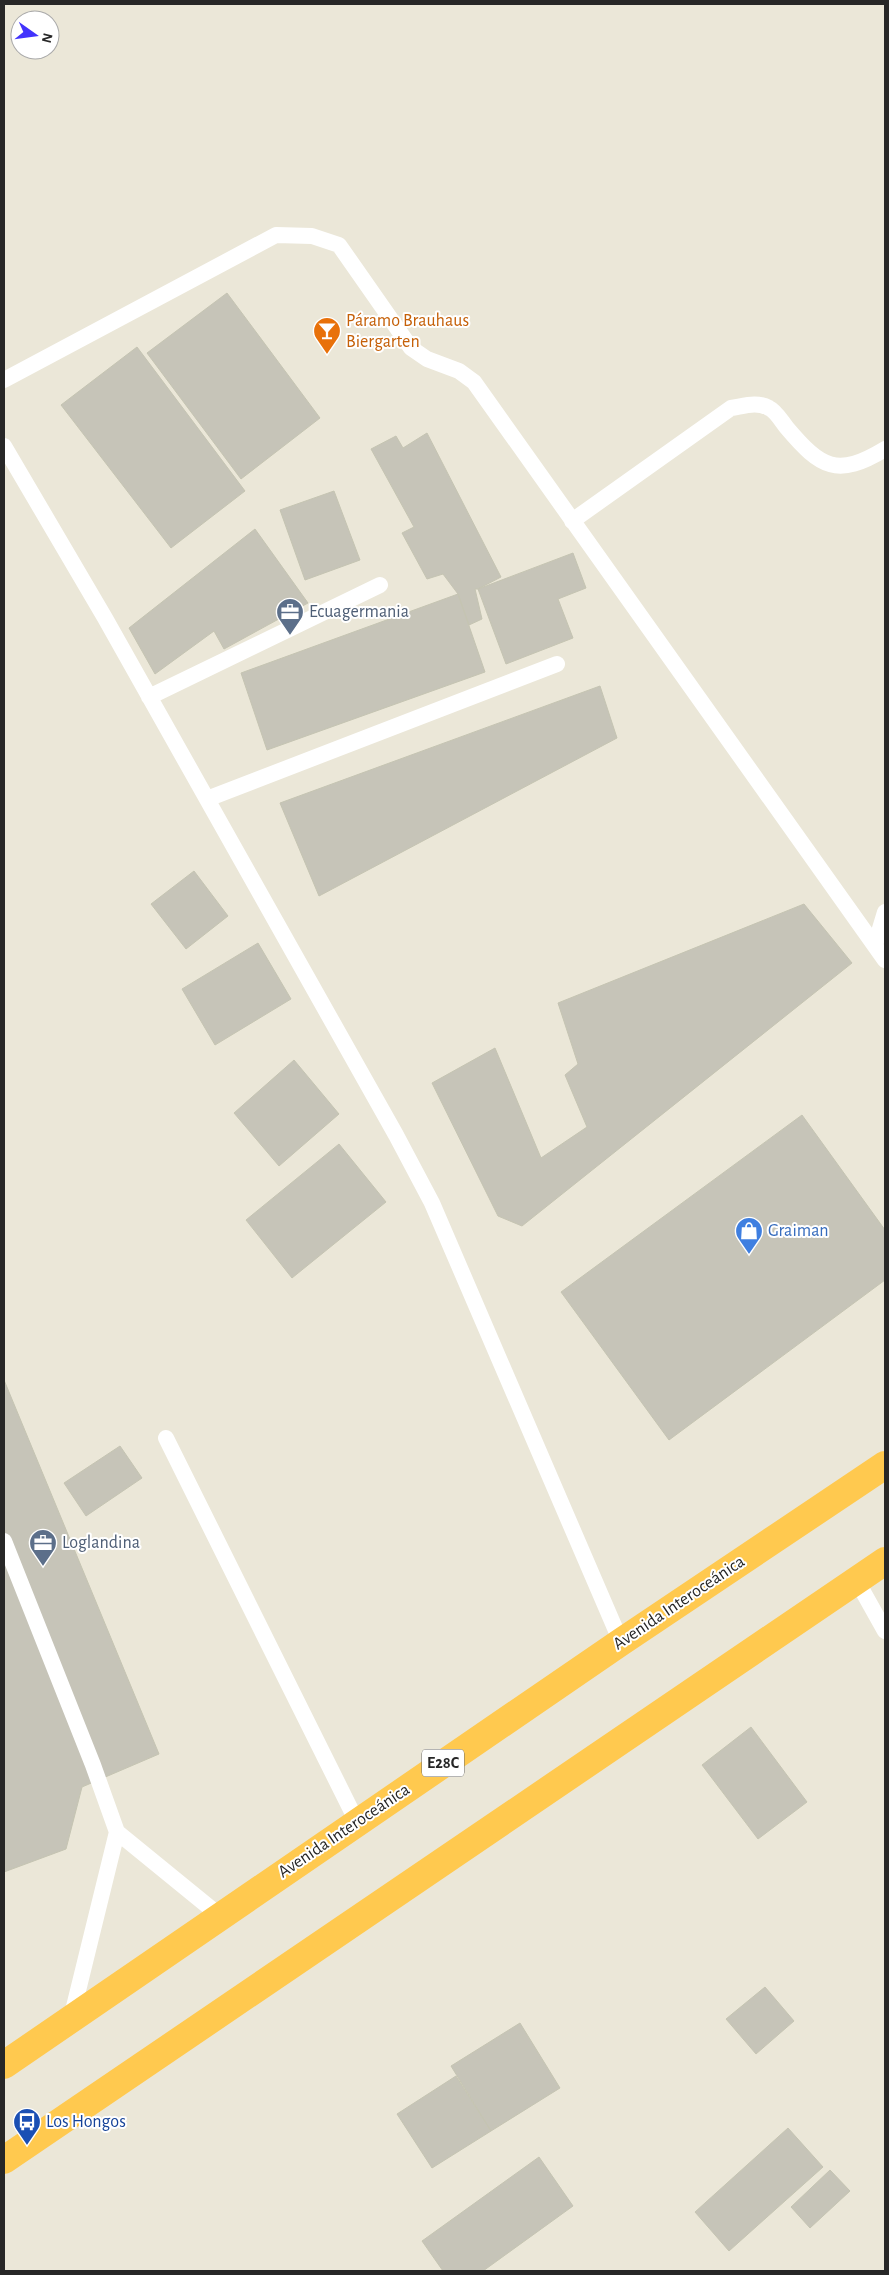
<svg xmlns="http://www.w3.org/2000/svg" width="889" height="2275" font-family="'Alegreya Sans',sans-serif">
	<rect width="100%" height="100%" fill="#ebe7d8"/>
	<!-- building -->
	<path fill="#c6c4b8" stroke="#c5c4b2" d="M227 293 320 418 241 479 147 353Z
		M137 347 245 491 171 548 61 405Z
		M427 433 501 577 478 589H475L482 619 469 625 458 594 443 574 427 579 402 533 414 527 371 449 396 436 403 448Z
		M334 491 360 560 305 580 280 510Z
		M255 529 308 603 224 649 214 631 155 674 129 628Z
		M573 553 586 588 558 599 573 638 506 664 478 589Z
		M458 594 485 672 267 750 241 673Z
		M600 686 617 738 319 896 280 803Z
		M194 871 228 916 186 949 151 904Z
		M804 904 852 963 522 1226 498 1216 432 1083 495 1048 541 1158 587 1127 565 1075 578 1064 558 1003Z
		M258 943 291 999 215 1045 182 989Z
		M294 1060 339 1114 279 1166 234 1113Z
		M802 1115 885 1230V1280L669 1440 561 1292Z
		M339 1144 386 1202 292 1278 246 1220Z
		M4 1380 159 1754 82 1787 66 1849 4 1872Z
		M120 1446 142 1478 86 1516 64 1483Z
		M751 1727 807 1802 758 1839 702 1765Z
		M765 1987 794 2021 756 2054 726 2019Z
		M520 2023 560 2088 491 2131 451 2066Z
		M456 2076 491 2131 432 2168 397 2114Z
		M788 2128 823 2167 729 2251 695 2212Z
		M539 2157 573 2206 483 2271H443L422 2241Z
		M830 2170 850 2191 810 2228 791 2207Z"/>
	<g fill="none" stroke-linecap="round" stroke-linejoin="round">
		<!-- lane -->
		<path stroke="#fff" stroke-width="16" d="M4 380 276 235 312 236 339 245 411 348 427 359 459 371 474 382 885 960
			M4 446 105 618 396 1135 432 1203 621 1642
			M572 521 731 408C744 406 757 401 769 408 776 411 782 422 787 428 821 468 837 478 885 449
			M149 697 380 585
			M207 799 557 664
			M875 945 885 912
			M166 1438 357 1822
			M4 1541 93 1765 117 1832
			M857 1581 885 1631
			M71 2019 117 1832 220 1916"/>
		<!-- highway -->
		<path stroke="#ffc94f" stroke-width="28" d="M4 2065 621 1642 885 1465
			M4 2160 885 1561"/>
	</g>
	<!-- icons -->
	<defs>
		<symbol id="bar-pin" viewBox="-11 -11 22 30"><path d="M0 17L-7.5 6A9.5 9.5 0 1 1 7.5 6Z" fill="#e8710a" stroke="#fff"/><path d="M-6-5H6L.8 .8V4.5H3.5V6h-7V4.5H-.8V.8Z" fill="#fff"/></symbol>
		<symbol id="office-pin" viewBox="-11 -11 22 30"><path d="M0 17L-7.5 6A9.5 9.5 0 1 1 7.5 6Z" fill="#5c6f8a" stroke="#fff"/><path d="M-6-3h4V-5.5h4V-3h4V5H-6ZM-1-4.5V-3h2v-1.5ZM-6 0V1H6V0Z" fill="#fff"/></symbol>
		<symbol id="shop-pin" viewBox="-11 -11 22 30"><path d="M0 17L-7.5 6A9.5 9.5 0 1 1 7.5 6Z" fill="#3f7fe0" stroke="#fff"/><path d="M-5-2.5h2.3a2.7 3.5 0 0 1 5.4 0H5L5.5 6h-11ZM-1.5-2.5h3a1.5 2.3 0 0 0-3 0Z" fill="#fff"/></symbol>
		<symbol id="bus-pin" viewBox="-11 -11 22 30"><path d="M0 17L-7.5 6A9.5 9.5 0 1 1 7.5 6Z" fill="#1a4fb4" stroke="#fff"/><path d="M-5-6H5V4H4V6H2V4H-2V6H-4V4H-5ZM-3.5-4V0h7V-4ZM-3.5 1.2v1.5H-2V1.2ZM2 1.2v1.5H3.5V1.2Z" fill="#fff"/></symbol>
	</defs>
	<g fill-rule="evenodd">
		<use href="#bar-pin" x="311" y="315" width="32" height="43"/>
		<use href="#office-pin" x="274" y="596" width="32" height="43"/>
		<use href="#shop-pin" x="733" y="1215" width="32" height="43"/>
		<use href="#office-pin" x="27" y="1527" width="32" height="43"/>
		<use href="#bus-pin" x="11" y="2106" width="32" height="43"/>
	</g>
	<g text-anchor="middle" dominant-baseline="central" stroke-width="4" stroke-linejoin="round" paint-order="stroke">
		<!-- shield labels -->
		<rect fill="#fff" stroke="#686868" stroke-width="1" x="422" y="1749.5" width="42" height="27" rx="4"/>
		<g font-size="16" font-weight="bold" fill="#272727">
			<text x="443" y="1763">E28C</text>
		</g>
		<!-- food labels -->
		<g font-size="18" fill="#c56008" stroke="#fff" text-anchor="start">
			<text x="346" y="321">Páramo Brauhaus<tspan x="346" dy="21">Biergarten</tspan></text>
		</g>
		<!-- service labels -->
		<g font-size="18" fill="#4e5e75" stroke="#fff" text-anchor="start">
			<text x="309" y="612">Ecuagermania</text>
			<text x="62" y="1543">Loglandina</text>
		</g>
		<!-- shop labels -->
		<g font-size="18" fill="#366cbe" stroke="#fff" text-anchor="start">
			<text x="768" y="1231">Graiman</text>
		</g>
		<!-- street labels -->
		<g font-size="18" fill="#272727" stroke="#fff">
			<text transform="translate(679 1603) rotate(-34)">Avenida Interoceánica</text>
			<text transform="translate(344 1831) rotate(-34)">Avenida Interoceánica</text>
		</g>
		<!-- transit labels -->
		<g font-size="18" fill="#164399" stroke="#fff" text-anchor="start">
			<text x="46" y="2122">Los Hongos</text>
		</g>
	</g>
	<!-- border -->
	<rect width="889" height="2275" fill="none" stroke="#272727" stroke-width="10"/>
	<!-- north arrow -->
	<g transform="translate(35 35) rotate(104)"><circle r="24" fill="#ffffff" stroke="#a9a9a9"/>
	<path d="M0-4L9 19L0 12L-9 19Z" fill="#4233fc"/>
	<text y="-8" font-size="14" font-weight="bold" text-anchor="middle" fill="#272727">N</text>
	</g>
</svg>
